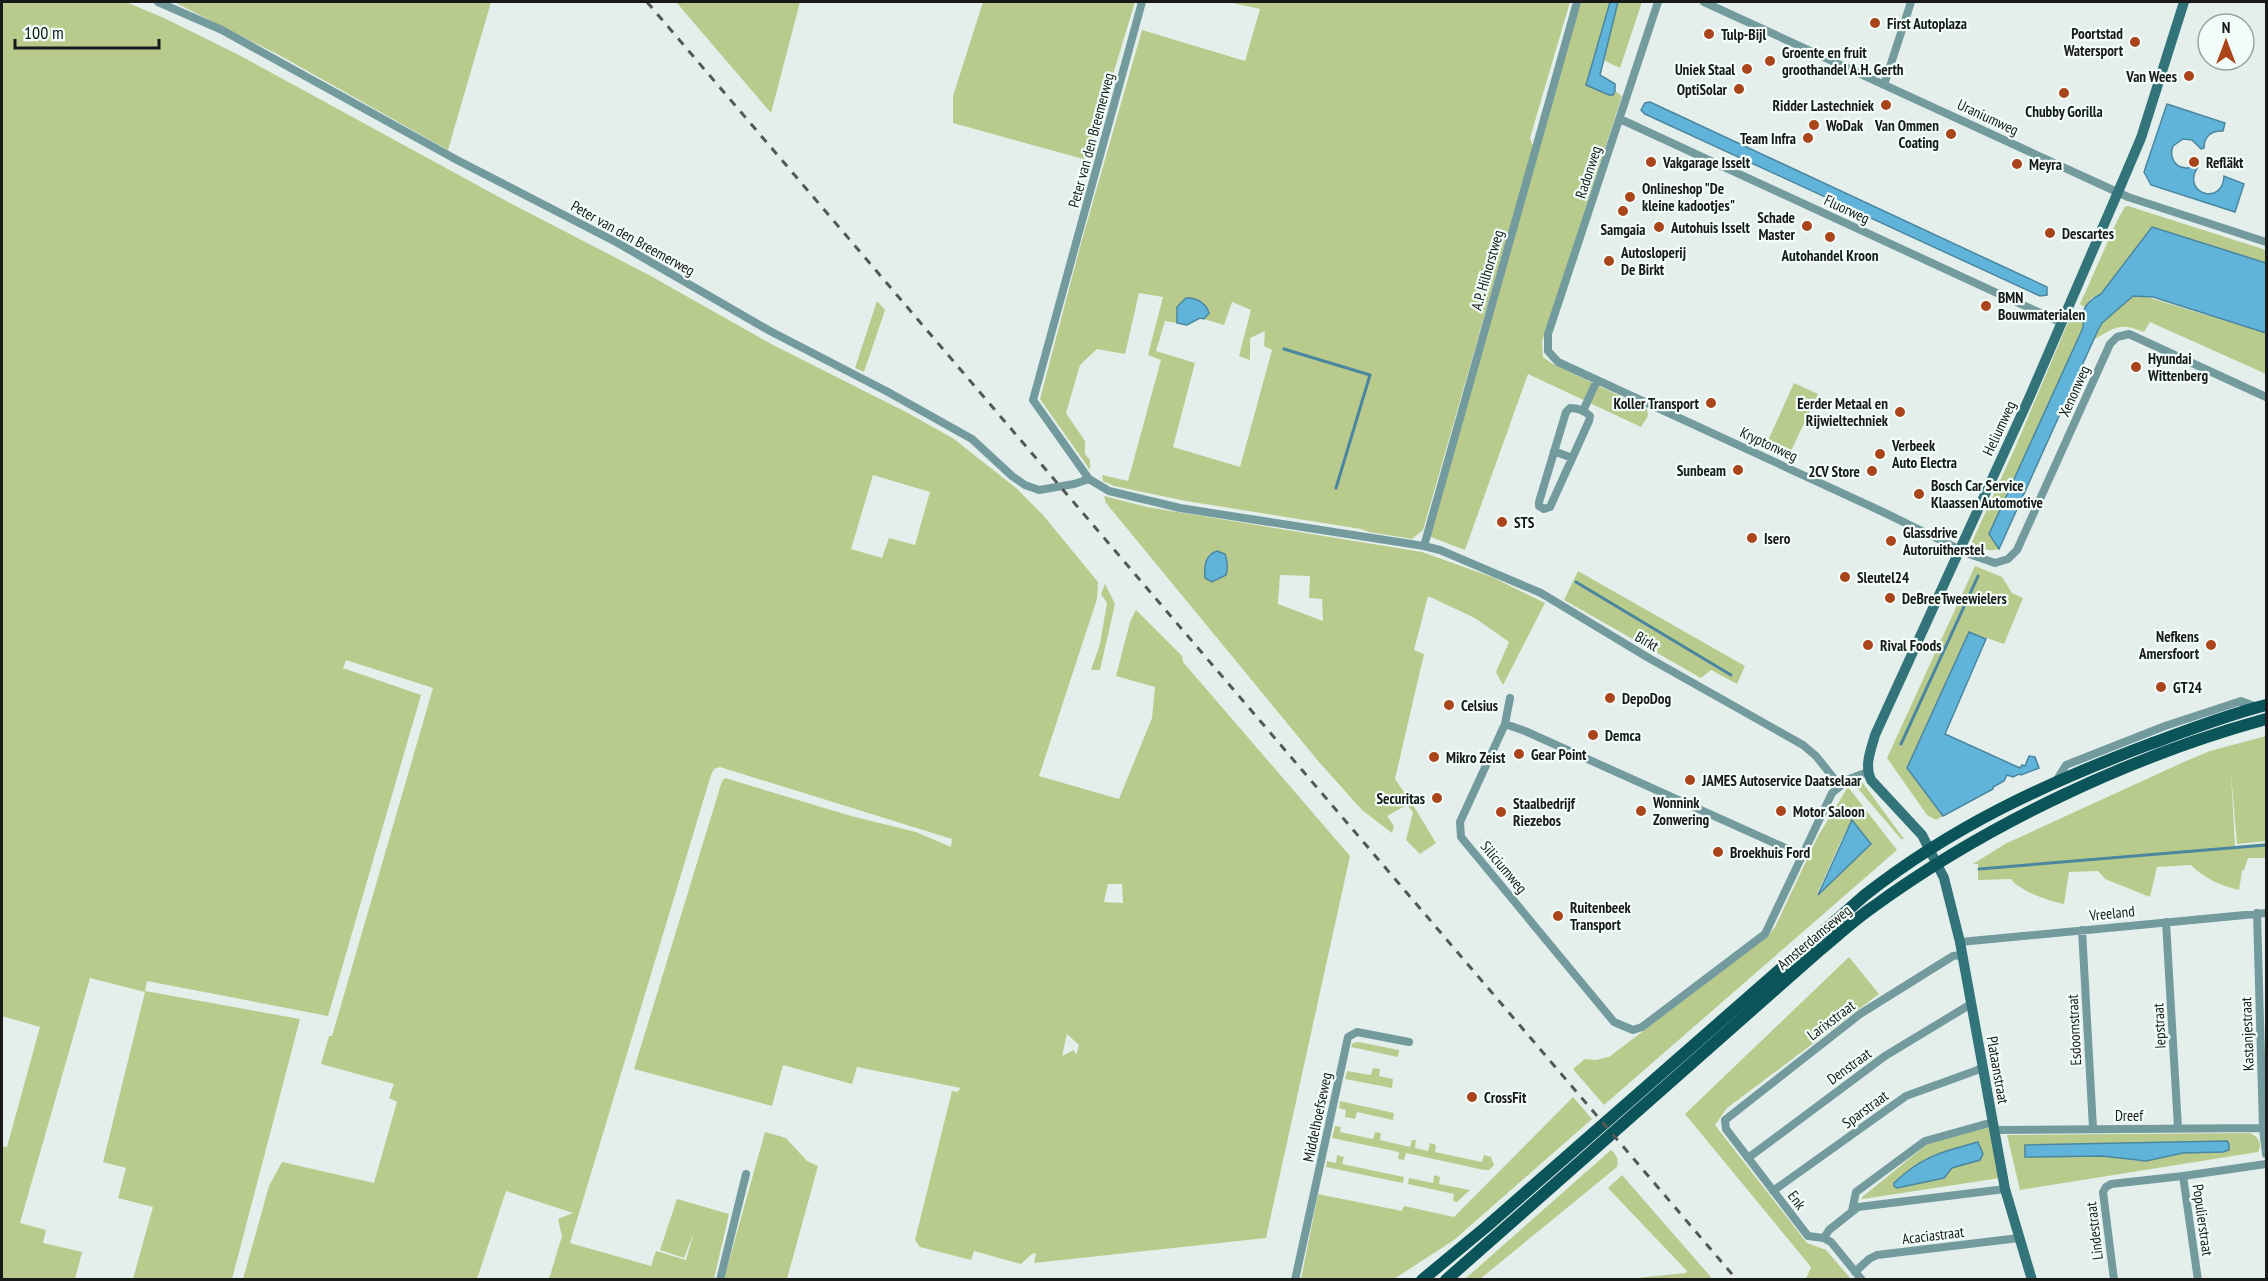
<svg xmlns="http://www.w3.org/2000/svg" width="2268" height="1281" font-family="'PT Sans Narrow',sans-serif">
	<rect width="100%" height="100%" fill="#e4efec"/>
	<!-- green -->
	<path fill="#b9cb8c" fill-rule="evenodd" d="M2 2H126L164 18 237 54 510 203 649 275 773 345 908 413 954 439 1016 488 1043 515 1098 582 1097 599 1039 776 1119 799 1152 718 1155 687 1116 676 1130 622 1136 610 1182 656 1183 662 1350 856 1266 1238 1034 1263 1036 1253 1032 1254 1021 1264 974 1251 971 1260 920 1247 915 1240 952 1091 957 1092 961 1088 857 1067 852 1084 783 1065 772 1106 634 1069 722 781 725 778 851 816 916 832 951 847 952 839 720 767 714 769 711 775 570 1243 651 1266 656 1251 686 1260 694 1232 684 1258 660 1250 677 1199 729 1214 714 1279H549L562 1236 558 1219 573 1213 506 1191 477 1279H243L269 1186 282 1162 374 1183 397 1102 389 1098 394 1084 321 1064 329 1036H332L433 688 346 660 343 668 421 695 328 1016 147 981 145 991 300 1019 232 1279H133L153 1207 118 1198 126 1168 103 1162 145 992 90 978 20 1223 46 1230 43 1243 82 1252 75 1279H2V1146L7 1147 40 1027 2 1016ZM873 475 930 492 915 545 889 538 882 558 851 549ZM1108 884H1122L1123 903 1104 902ZM1067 1034 1079 1045 1076 1055 1074 1050 1062 1056Z
		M174 2H491L448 150 279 55Z
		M676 2H800L771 113Z
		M983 2H1135L1087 160 953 123V96Z
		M1228 2H1570L1530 138 1533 146 1423 530 1412 539 1369 532 1361 529 1186 501 1114 486 1103 481 1102 475 1128 481 1161 360 1148 355 1163 297 1139 293 1125 354 1097 349 1080 365 1066 413 1085 441V454L1090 460V470L1040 399 1080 247 1142 30 1245 61 1260 9ZM1186 298H1193L1209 313 1204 319 1224 325 1232 302 1251 310 1239 356 1250 360V338L1265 331 1264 346 1272 350 1240 467 1173 447 1195 363 1156 351 1165 321 1177 323V307Z
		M1578 2H1610L1586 85 1613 95 1615 91 1622 96 1542 342 1543 357 1551 363 1647 409 1648 416 1641 427 1528 374 1465 550 1431 537V532Z
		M1618 2H1642L1620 68 1603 60Z
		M2128 206 2266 250V263L2152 227 2101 294 2091 298 2086 308 2080 304 2118 219 2125 207Z
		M2140 295 2266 333V374L2150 322 2144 332C2119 322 2116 327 2093 340 2100 324 2121 297 2140 295Z
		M877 301 885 310 864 372 855 368Z
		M2072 313 2082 317 2085 324 1989 534 1999 549C1988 552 1981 549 1972 542L2015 448Z
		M1794 383 1818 394 1789 455 1766 445Z
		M1104 496 1147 507 1422 552 1492 577 1545 603 1503 685 1496 672 1509 642 1475 618 1428 596 1414 650 1424 654 1395 779 1413 805 1436 843 1420 854 1406 840 1413 812 1407 805 1387 816 1394 826 1392 833 1362 810 1319 762 1106 503ZM1211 553 1228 569 1226 575 1214 582 1207 558ZM1280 575 1310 576 1309 598 1322 599 1323 621 1278 604Z
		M1975 566 2002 577 2012 593 2023 598 2004 644 1969 632 1907 768 1943 816 1936 820 1927 815 1887 758Z
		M1578 571 1745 666 1737 684 1711 670 1701 678 1564 600Z
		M1105 584 1115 604 1100 670H1091L1100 644 1107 603 1101 594Z
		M2266 736V756L2262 757H2266V841L2237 844 2231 773 2235 846 2266 843V858H2248L2244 870 2242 871 2239 890C2221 886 2204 878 2191 865L2157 867 2150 897 2105 879 2098 871 2069 872 2064 904C2050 902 2018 890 2011 879L1978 880V864H1973L2005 844 2186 761 2210 751Z
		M1862 782 1904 839H1901L1855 785Z
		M1848 787 1897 850 1604 1105 1573 1069 1585 1059 1595 1060 1609 1057 1768 936 1775 927 1818 836ZM1852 820 1828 883 1817 894 1841 841Z
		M1849 957 1879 994 1727 1108 1715 1125 1807 1243 1826 1250 1851 1279H1806L1811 1267 1685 1114Z
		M1358 1042 1399 1050 1398 1057 1351 1047 1353 1043Z
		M1373 1068 1380 1069 1379 1076 1393 1079 1392 1088 1345 1079 1347 1071 1371 1075Z
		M1573 1097 1592 1119 1454 1240 1394 1279H1301L1318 1194 1402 1211 1404 1206 1454 1217Z
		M1340 1101 1394 1113 1393 1120 1357 1112 1355 1119 1345 1117 1346 1110 1339 1108Z
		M1335 1126 1341 1127 1340 1132 1373 1139 1375 1132 1381 1133 1380 1140 1410 1147 1412 1140H1416L1415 1148 1428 1151 1430 1143 1436 1145 1435 1152 1482 1162 1484 1155 1491 1157 1494 1165 1489 1170H1484L1406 1153 1404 1160 1398 1159 1399 1152 1332 1138Z
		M1989 1127 2000 1178 1863 1199 1861 1198 1931 1141ZM1977 1142 1980 1143V1160L1952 1168 1944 1178 1898 1188 1894 1186C1918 1157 1942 1152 1977 1142Z
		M765 1132 786 1138 807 1161 818 1166 787 1279H724Z
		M2250 1133C2258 1137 2263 1143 2258 1152L2020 1190 2007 1135ZM2226 1141 2229 1147 2223 1152 2183 1153 2138 1161 2102 1156H2025V1145Z
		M1611 1150C1617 1155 1619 1160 1617 1167L1480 1279H1465Z
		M1337 1155 1344 1157 1342 1164 1404 1177 1403 1183 1326 1167 1327 1161 1336 1163Z
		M1434 1175 1440 1177 1439 1184 1470 1190 1457 1202 1453 1201 1454 1194 1408 1184 1409 1178 1433 1183Z
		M1622 1175 1710 1276 1712 1279H1626L1686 1273 1687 1271 1608 1188Z"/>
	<!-- water -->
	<path fill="#60b4d9" stroke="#4a869f" stroke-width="1.5" d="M1610 2H1618L1600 75 1615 84V91L1613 95H1609L1586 85Z
		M1650 102 2047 287V295L2040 296 1645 114 1641 110 1645 103Z
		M2167 104 2225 123 2223 131C2211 130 2204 137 2204 148L2201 149 2192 140 2183 139 2173 146C2167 162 2182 174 2196 165L2198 167C2180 193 2223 207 2224 176L2244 184 2235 212 2151 185 2144 172Z
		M2152 227 2266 263V333L2153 297 2133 296 2102 323 2098 330 1999 549 1989 534 2082 330C2085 324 2082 322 2083 316 2083 306 2092 298 2101 294Z
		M1186 298C1196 297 1206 303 1209 313L1204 319 1200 318 1187 325 1177 323V307Z
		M1217 551 1225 554C1228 562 1228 568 1226 575L1212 582 1205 578C1204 566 1205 555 1217 551Z
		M1969 632 1986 639 1945 734 2020 768 2022 765 2025 766 2029 756 2035 757 2039 768 2021 775 2019 774 2013 777 2007 775 2004 781 1993 787V789L1943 816 1907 768Z
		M1852 820 1871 844 1818 895Z
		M2227 1141 2229 1144V1150L2223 1152 2183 1153 2146 1161 2102 1156 2025 1157V1145Z
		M1978 1142 1983 1154 1980 1160 1952 1168 1944 1178 1897 1188 1894 1186V1183C1922 1156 1942 1152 1978 1142Z"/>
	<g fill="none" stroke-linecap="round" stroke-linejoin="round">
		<!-- stream -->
		<path stroke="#4a869f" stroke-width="3" d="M1284 349 1370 375 1336 488
			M1576 582 1731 675
			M1901 744 1978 576
			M1979 869 2266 845"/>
		<!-- street -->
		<path stroke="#739b9e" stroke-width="8" d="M158 2 222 30 457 160 616 242 770 331 888 392 972 439 1012 476 1025 485 1039 490 1074 484 1089 479 1109 491 1180 508 1424 546 1440 550 1541 593 1647 657 1803 745 1816 756 1840 786
			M1658 2 1548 334V351L1558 362 1883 512 1969 554 1995 563 2008 559 2017 550 2110 344 2117 337 2129 334 2266 397
			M1704 2 2128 197 2266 242
			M1884 85 1911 2
			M1620 119 2062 323
			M1570 408C1577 408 1585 411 1590 416L1589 421 1550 507 1544 509 1539 506V502L1566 412Z
			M1583 411 1597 380
			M1554 451 1572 458
			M1089 479 1033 400 1142 2
			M1424 546 1577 2
			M1505 724 1510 698
			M2056 781 2066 765 2165 726 2241 701 2257 707
			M1801 855 1525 731 1505 724 1460 822 1461 837 1614 1022 1633 1030 1642 1027 1765 934 1832 793 1849 779 1868 772
			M2257 913 2263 1128 2266 1154
			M2166 922 2178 1128
			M2082 930 2093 1128
			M1960 942 2266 913
			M1995 1130 2263 1128
			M1748 1158 1885 1056 1971 1004
			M1773 1191 1906 1096 1983 1068
			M1852 1211 1856 1192 1925 1141 1993 1122
			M1824 1238 1829 1230 1858 1207 2005 1189
			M1855 1272 1869 1259 1877 1255 2019 1238
			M720 1280 746 1174
			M1295 1280 1348 1037 1357 1032 1409 1042
			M1862 1280 1831 1242 1824 1238 1808 1236 1726 1129 1725 1120 1860 1014 1953 956 1962 955
			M2114 1280 2103 1192 2106 1187 2111 1184 2183 1176
			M2198 1280 2183 1176 2266 1164"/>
		<!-- secondary -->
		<path stroke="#327479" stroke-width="10" d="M2032 1280 2005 1189 1960 942 1944 878 1922 835 1871 780C1864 765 1871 750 1875 735L2030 396 2118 192 2141 138 2184 2"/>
		<!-- primary -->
		<path stroke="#0b555a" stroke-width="12" d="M1422 1280 1486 1227 1865 895C1953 826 2046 783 2150 744 2188 730 2227 715 2266 705
			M1446 1280 1820 950C1837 936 1854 920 1873 907 1987 824 2131 756 2266 719"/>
		<!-- rail -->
		<path stroke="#535857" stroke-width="3" stroke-dasharray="8 8" stroke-linecap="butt" d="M647 2 1737 1280"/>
	</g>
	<!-- markers -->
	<g fill="#aa441a" stroke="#f2fdf9" stroke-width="2">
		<circle cx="1875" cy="23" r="6"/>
		<circle cx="1709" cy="34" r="6"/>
		<circle cx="2135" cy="42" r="6"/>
		<circle cx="1770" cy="61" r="6"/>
		<circle cx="1747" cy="69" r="6"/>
		<circle cx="2189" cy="76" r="6"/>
		<circle cx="1739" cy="89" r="6"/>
		<circle cx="2064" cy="93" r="6"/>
		<circle cx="1886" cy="105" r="6"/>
		<circle cx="1814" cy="125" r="6"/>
		<circle cx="1951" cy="134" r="6"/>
		<circle cx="1808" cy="138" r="6"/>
		<circle cx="1651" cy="162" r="6"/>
		<circle cx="2194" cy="162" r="6"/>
		<circle cx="2017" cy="164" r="6"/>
		<circle cx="1630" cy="197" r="6"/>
		<circle cx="1623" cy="211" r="6"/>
		<circle cx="1807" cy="226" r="6"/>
		<circle cx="1659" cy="227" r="6"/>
		<circle cx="2050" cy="233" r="6"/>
		<circle cx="1830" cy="237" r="6"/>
		<circle cx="1609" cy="261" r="6"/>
		<circle cx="1986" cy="306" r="6"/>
		<circle cx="2136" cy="367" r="6"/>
		<circle cx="1711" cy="403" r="6"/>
		<circle cx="1900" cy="412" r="6"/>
		<circle cx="1880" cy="454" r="6"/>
		<circle cx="1738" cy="470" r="6"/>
		<circle cx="1872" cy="471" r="6"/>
		<circle cx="1919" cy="494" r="6"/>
		<circle cx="1502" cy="522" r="6"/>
		<circle cx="1752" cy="538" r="6"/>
		<circle cx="1891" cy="541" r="6"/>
		<circle cx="1845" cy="577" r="6"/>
		<circle cx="1890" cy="598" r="6"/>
		<circle cx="1868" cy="645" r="6"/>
		<circle cx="2211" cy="645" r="6"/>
		<circle cx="2161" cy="687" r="6"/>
		<circle cx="1610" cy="698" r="6"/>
		<circle cx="1449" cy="705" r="6"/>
		<circle cx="1593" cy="735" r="6"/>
		<circle cx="1519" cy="754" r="6"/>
		<circle cx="1434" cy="757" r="6"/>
		<circle cx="1690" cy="780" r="6"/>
		<circle cx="1437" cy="798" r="6"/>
		<circle cx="1641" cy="811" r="6"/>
		<circle cx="1781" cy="811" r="6"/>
		<circle cx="1501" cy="812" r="6"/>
		<circle cx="1718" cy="852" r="6"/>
		<circle cx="1558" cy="916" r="6"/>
		<circle cx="1472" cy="1097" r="6"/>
	</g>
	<g text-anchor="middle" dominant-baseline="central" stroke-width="4.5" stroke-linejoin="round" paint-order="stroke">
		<!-- poi labels -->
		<g font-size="15" font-weight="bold" fill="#171a19" stroke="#f2fdf9" text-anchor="start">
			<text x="1887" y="23">First Autoplaza</text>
			<text x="2123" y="33" text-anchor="end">Poortstad<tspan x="2123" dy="17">Watersport</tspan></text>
			<text x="1721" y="34">Tulp-Bijl</text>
			<text x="1782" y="52">Groente en fruit<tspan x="1782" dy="17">groothandel A.H. Gerth</tspan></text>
			<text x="1735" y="69" text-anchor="end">Uniek Staal</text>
			<text x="2177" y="76" text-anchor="end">Van Wees</text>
			<text x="1727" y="89" text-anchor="end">OptiSolar</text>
			<text x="1874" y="105" text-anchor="end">Ridder Lastechniek</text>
			<text x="2064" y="111" text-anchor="middle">Chubby Gorilla</text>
			<text x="1826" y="125">WoDak</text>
			<text x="1939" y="125" text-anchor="end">Van Ommen<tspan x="1939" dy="17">Coating</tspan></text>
			<text x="1796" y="138" text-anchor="end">Team Infra</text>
			<text x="1663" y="162">Vakgarage Isselt</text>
			<text x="2206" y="162">Refläkt</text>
			<text x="2029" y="164">Meyra</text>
			<text x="1642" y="188">Onlineshop "De<tspan x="1642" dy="17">kleine kadootjes"</tspan></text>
			<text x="1795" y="217" text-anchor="end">Schade<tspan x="1795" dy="17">Master</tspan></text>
			<text x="1671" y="227">Autohuis Isselt</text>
			<text x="1623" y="229" text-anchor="middle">Samgaia</text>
			<text x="2062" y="233">Descartes</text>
			<text x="1621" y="252">Autosloperij<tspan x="1621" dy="17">De Birkt</tspan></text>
			<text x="1830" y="255" text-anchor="middle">Autohandel Kroon</text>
			<text x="1998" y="297">BMN<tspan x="1998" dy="17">Bouwmaterialen</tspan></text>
			<text x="2148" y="358">Hyundai<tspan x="2148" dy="17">Wittenberg</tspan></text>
			<text x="1699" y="403" text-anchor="end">Koller Transport</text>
			<text x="1888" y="403" text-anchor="end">Eerder Metaal en<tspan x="1888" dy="17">Rijwieltechniek</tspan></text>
			<text x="1892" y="445">Verbeek<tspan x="1892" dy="17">Auto Electra</tspan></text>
			<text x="1726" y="470" text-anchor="end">Sunbeam</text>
			<text x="1860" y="471" text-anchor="end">2CV Store</text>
			<text x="1931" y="485">Bosch Car Service<tspan x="1931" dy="17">Klaassen Automotive</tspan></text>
			<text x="1514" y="522">STS</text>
			<text x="1903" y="532">Glassdrive<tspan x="1903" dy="17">Autoruitherstel</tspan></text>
			<text x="1764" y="538">Isero</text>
			<text x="1857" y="577">Sleutel24</text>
			<text x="1902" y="598">DeBreeTweewielers</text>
			<text x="2199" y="636" text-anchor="end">Nefkens<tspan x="2199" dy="17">Amersfoort</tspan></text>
			<text x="1880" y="645">Rival Foods</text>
			<text x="2173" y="687">GT24</text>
			<text x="1622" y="698">DepoDog</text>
			<text x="1461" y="705">Celsius</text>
			<text x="1605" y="735">Demca</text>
			<text x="1531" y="754">Gear Point</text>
			<text x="1446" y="757">Mikro Zeist</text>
			<text x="1702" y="780">JAMES Autoservice Daatselaar</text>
			<text x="1425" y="798" text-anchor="end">Securitas</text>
			<text x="1653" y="802">Wonnink<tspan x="1653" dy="17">Zonwering</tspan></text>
			<text x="1513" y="803">Staalbedrijf<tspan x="1513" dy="17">Riezebos</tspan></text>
			<text x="1793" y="811">Motor Saloon</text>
			<text x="1730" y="852">Broekhuis Ford</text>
			<text x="1570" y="907">Ruitenbeek<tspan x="1570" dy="17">Transport</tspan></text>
			<text x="1484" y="1097">CrossFit</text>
		</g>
		<!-- street labels -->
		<g font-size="15" fill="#171a19" stroke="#f2fdf9">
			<text transform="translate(1988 117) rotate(25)">Uraniumweg</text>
			<text transform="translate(1091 140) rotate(-75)">Peter van den Breemerweg</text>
			<text transform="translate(1588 172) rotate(-72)">Radonweg</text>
			<text transform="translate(1847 209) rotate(25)">Fluorweg</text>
			<text transform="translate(633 238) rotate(29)">Peter van den Breemerweg</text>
			<text transform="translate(1487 270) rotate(-74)">A.P. Hilhorstweg</text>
			<text transform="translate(2074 391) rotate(-66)">Xenonweg</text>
			<text transform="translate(1999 428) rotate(-65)">Heliumweg</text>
			<text transform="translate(1769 444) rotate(25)">Kryptonweg</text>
			<text transform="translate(1647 641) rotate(30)">Birkt</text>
			<text transform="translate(1504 867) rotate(50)">Siliciumweg</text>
			<text transform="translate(2112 913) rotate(-6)">Vreeland</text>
			<text transform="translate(1814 937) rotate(-40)">Amsterdamseweg</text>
			<text transform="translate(1831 1020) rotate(-37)">Larixstraat</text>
			<text transform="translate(2159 1026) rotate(-93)">Iepstraat</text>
			<text transform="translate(2074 1030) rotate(-93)">Esdoornstraat</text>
			<text transform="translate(2247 1034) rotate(-92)">Kastanjestraat</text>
			<text transform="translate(1849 1066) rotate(-36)">Denstraat</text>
			<text transform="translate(1998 1070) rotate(80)">Plataanstraat</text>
			<text transform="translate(1865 1109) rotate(-36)">Sparstraat</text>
			<text x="2129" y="1115">Dreef</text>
			<text transform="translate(1317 1117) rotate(-78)">Middelhoefseweg</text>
			<text transform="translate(1797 1200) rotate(53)">Enk</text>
			<text transform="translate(2203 1220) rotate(82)">Populierstraat</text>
			<text transform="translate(2094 1231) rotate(-97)">Lindestraat</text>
			<text transform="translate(1933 1235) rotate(-7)">Acaciastraat</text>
		</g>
	</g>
	<!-- border -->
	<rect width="2268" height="1281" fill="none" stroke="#171a19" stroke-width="6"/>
	<!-- north arrow -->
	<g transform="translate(2226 42)"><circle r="28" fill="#f2fdf9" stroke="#9aa29f" stroke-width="1.5"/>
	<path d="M0-4.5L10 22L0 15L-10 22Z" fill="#aa441a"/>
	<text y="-9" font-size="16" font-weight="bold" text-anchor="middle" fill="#171a19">N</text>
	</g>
	<!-- scale -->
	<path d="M15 39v9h144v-9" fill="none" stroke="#171a19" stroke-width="3"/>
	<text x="24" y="39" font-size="18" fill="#171a19" stroke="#f2fdf9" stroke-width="4.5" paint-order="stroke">100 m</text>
</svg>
